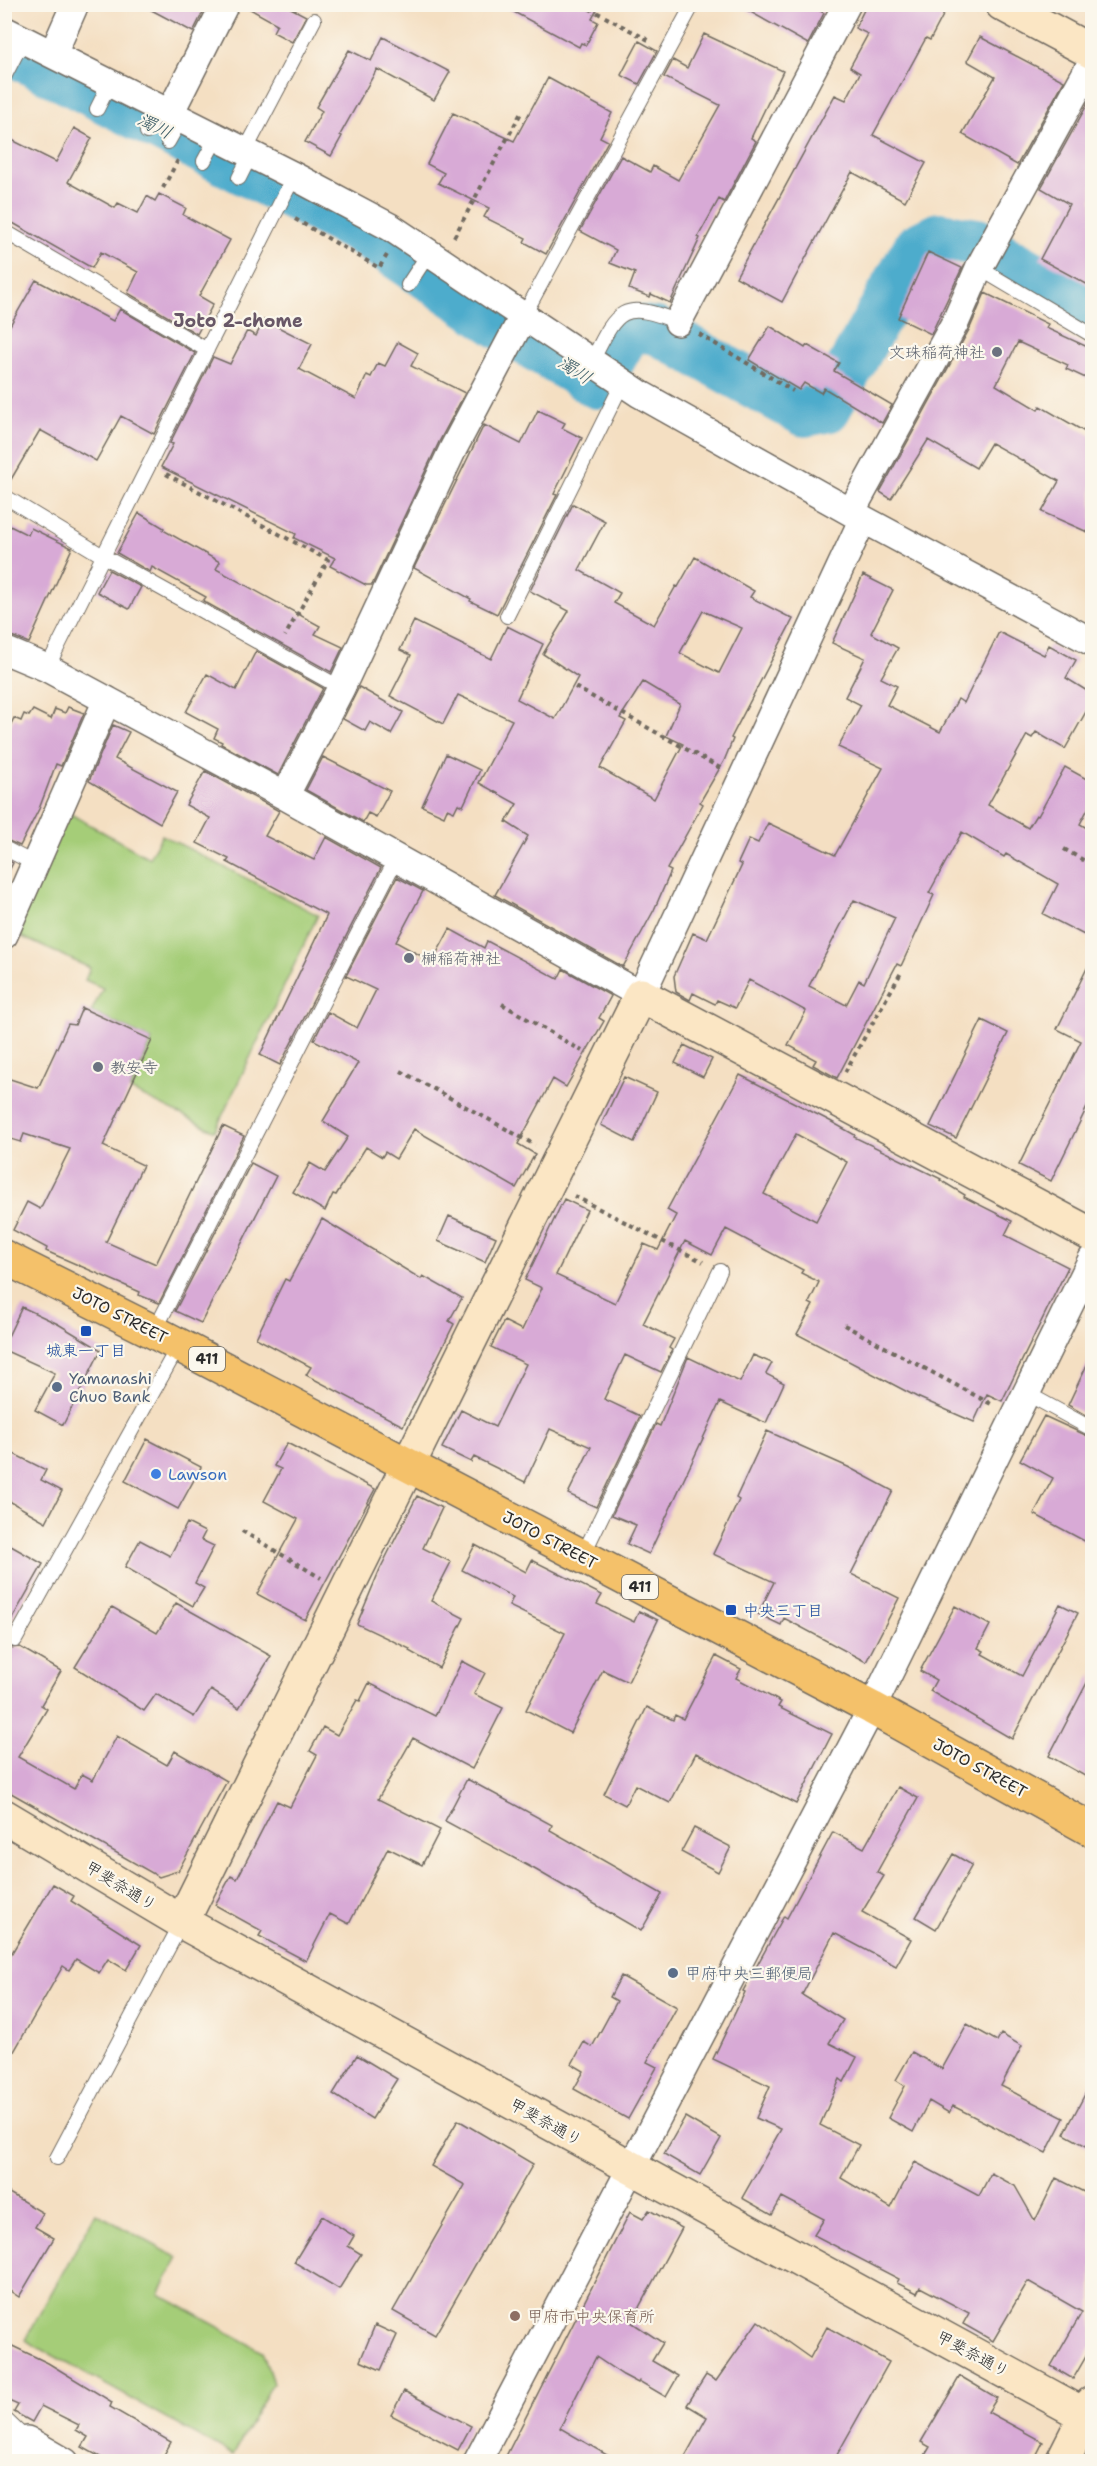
<svg xmlns="http://www.w3.org/2000/svg" width="1097" height="2466" font-family="'Shantell Sans','Klee One',sans-serif">
	<rect width="100%" height="100%" fill="#fbf7ec"/>
	<filter id="ink" filterUnits="userSpaceOnUse"><feTurbulence type="fractalNoise" baseFrequency=".0167" numOctaves="2"/><feDisplacementMap in="SourceGraphic" scale="12" xChannelSelector="R" yChannelSelector="G"/><feConvolveMatrix kernelMatrix="1 2 1 2 8 2 1 2 1" color-interpolation-filters="sRGB"/></filter>
	<filter id="wash" filterUnits="userSpaceOnUse"><feTurbulence type="fractalNoise" baseFrequency=".008" numOctaves="4" result="noise"/><feDisplacementMap in="SourceGraphic" scale="24" xChannelSelector="R" yChannelSelector="G"/><feGaussianBlur stdDeviation="1.35" result="paint"/><feColorMatrix in="noise" values="0 0 0 0 0 0 0 0 0 0 0 0 0 0 0 0 0 1.4 0 .05"/><feComposite in="paint" operator="in"/></filter>
	<g filter="url(#wash)">
		<rect width="100%" height="100%" fill="#f4dfc2"/>
		<!-- green -->
		<path fill="#a5cd78" stroke="#687c52" stroke-width="1.5" d="M60 808 149 858 162 835 318 915 215 1131 130 1090 152 1040 91 1012 103 988 85 980 90 968 7 930Z
			M96 2213 178 2258 159 2294 262 2351 273 2383 233 2455 25 2340Z"/>
		<g fill="none" stroke-linecap="round" stroke-linejoin="round">
			<!-- river -->
			<path stroke="#4eaccc" stroke-width="48" d="M4 48 362 232 515 335 597 385 625 336 636 328 657 331 805 413 827 409 917 247 939 236 977 242 1092 309"/>
		</g>
		<g id="blocks">
			<!-- building -->
			<path fill="#d8aad6" fill-rule="evenodd" d="M140 4H207L193 32Z
				M241 4H283L306 16 292 42 273 32 277 24Z
				M499 4H600L592 19 598 22 586 45 581 43 579 47Z
				M736 4H808L824 13 808 44Z
				M867 4H949L930 40 926 38 873 135 926 163 905 201 852 172 782 302 736 277 835 95 846 100 860 73 850 67 868 34 855 28Z
				M704 34 783 71 751 138 756 141 724 202 719 199 698 237 700 238 670 303 651 294 650 297 629 289 635 273 610 263 616 250 580 231 621 156 650 172 653 166 678 180 720 105 664 77 673 60 687 68Z
				M383 37 450 72 434 100 377 69 340 135 342 136 331 156 305 142 322 111 316 107 349 50 371 61Z
				M980 37 1064 81 1017 165 962 134 995 77 967 61Z
				M639 41 657 51 639 84 621 75Z
				M548 78 612 113 600 137 608 141 546 254 524 242 526 238 484 217 489 208 438 183 444 173 427 164 453 113 514 141Z
				M1092 96V287L1040 259 1069 204 1041 188Z
				M74 128 92 138 68 182 115 208 118 203 138 213 147 196 155 201 159 194 186 208 183 215 230 240 199 296 213 304 197 334 128 293 138 272 101 252 92 268 4 218V136L56 162Z
				M928 252 962 268 931 334 898 318Z
				M36 280 113 321 120 309 195 353 154 434 121 416 96 461 40 430 6 488 4 487V336Z
				M985 293 1048 324 1046 328 1092 349V381L1066 369 1068 365 1018 342 996 385 1038 410 1040 406 1092 436V534L1042 512 1059 481 991 443 976 468 928 440 891 499 880 492 970 328Z
				M264 320 312 344 299 369 356 399 367 375 371 377 378 363 385 366 398 342 418 353 411 366 465 393 439 442 372 585H366L330 566 335 558 294 538 296 534 161 467 173 444 170 443 213 357 230 364 247 331 256 336Z
				M770 326 805 348 807 345 839 363 834 371 892 405 882 423 824 388 821 393 804 383 799 390 749 360Z
				M538 410 565 423 562 428 582 438 554 494 557 495 497 614 470 601 471 599 414 568 484 425 521 444Z
				M573 504 605 521 579 570 620 593 614 603 654 625 676 586 678 587 695 557 754 591 750 597 793 619 731 738 733 739 724 761 700 802 703 804 667 869 671 871 654 910 623 967 495 895 528 836 506 822 517 804 479 783 512 720 458 695 443 724 390 696 411 655 400 650 414 621 491 659 507 626 543 644 517 699 555 719 578 677 543 654 569 611 530 591ZM703 611 742 628 719 673 680 653ZM643 682 680 704 666 736 683 744 654 799 600 768 626 721 620 718Z
				M139 513 164 528 163 530 220 562 216 569 320 626 315 634 343 647 331 672 203 601 206 597 152 567 150 572 117 553Z
				M4 523 28 535 31 528 72 548 29 643 4 633Z
				M109 570 141 587 129 609 97 592Z
				M863 575 893 590 871 633 898 648 881 678 897 686 887 705 940 732 958 699 964 703 999 632 1044 655 1049 645 1076 660 1066 678 1092 694V701L1065 749 1036 732 1032 738 1027 735 988 805 1028 828 1036 815 1038 816 1065 767 1092 782V801L1080 824 1092 831V939L1043 914 1058 884 1006 854 1004 857 962 832 929 893 934 895 901 966 897 964 837 1078 813 1065 816 1060 788 1045 806 1011 749 980 735 1008 717 1000 715 1004 693 993 690 1000 676 992 674 976 693 933 707 939 742 865 738 863 749 839 758 843 768 823 835 855 883 768 838 747 861 705 845 697 865 658 832 643ZM854 900 895 918 864 983 859 980 846 1005 809 986Z
				M256 651 323 688 278 775 221 744 222 742 214 738 218 729 186 712 207 674 236 690Z
				M359 687 403 712 391 734 370 722 365 731 343 719Z
				M68 707 84 713 61 766 56 764 39 809 20 846 4 839V738L14 718 21 721 24 714 29 716 33 710 51 719 55 709 65 713Z
				M113 725 129 732 115 759 177 792 160 823 89 781Z
				M446 754 480 770 463 806 458 804 454 812 447 809 444 816 422 806Z
				M323 757 390 791 376 817 368 813 363 822 306 790Z
				M205 771 279 811 265 836 314 860 326 837 381 868 280 1065 260 1055 327 915 227 862 229 859 197 843 210 818 186 805Z
				M4 858 13 863 4 880Z
				M397 877 423 891 396 942 432 962 450 929 484 948 487 941 558 979 563 969 611 996 599 1018 604 1021 566 1087 553 1079 518 1144 535 1154 516 1188 414 1129 396 1159 385 1152 382 1157 366 1147 336 1195 333 1194 325 1211 293 1192 310 1163 325 1172 348 1137 323 1121 358 1063 314 1040 328 1012 357 1028 376 990 346 976Z
				M1092 958V1097L1051 1181 1019 1165 1081 1041 1057 1029Z
				M82 1008 152 1040 103 1146 143 1165 106 1242 156 1264 223 1126 244 1136 159 1303 139 1295 140 1292 46 1251 47 1248 13 1230 27 1202 40 1209 70 1149 24 1134 21 1142 4 1137V1077L38 1088 68 1024 75 1025Z
				M982 1020 1008 1033 956 1138 930 1126Z
				M684 1045 712 1059 703 1077 675 1063Z
				M740 1075 830 1121 855 1135 854 1137 941 1179 940 1180 965 1195 964 1197 1012 1221 1005 1235 1068 1267 1002 1401 987 1394 974 1422 917 1397 797 1334 813 1305 809 1303 819 1282 801 1273 803 1270 726 1229 712 1255 685 1241 643 1324 674 1339 669 1348 672 1350 661 1372 625 1355 604 1399 640 1416 596 1507 568 1494 591 1447 550 1429 525 1482 474 1457 471 1462 442 1448 461 1410 495 1427 526 1364 491 1347 504 1321 522 1330 542 1288 525 1280 564 1199 587 1210 556 1275 615 1303 644 1244 658 1250 676 1215 667 1210ZM796 1134 847 1162 816 1221 764 1194Z
				M624 1077 657 1092 634 1142 601 1125Z
				M251 1163 276 1176 201 1323 175 1311Z
				M449 1216 496 1237 485 1262 438 1241Z
				M322 1219 421 1279 423 1276 462 1298 449 1321 454 1324 403 1426 306 1375 311 1367 256 1338 285 1279 289 1281Z
				M22 1307 58 1324 101 1350 63 1425 35 1410 55 1373 4 1350V1345Z
				M1092 1354V1419L1068 1405Z
				M753 1355 772 1363 766 1374 784 1383 766 1423 720 1402 649 1554 627 1544 636 1525 612 1515 656 1424 660 1426 688 1357 740 1382Z
				M1044 1416 1092 1438V1545L1034 1514 1053 1478 1020 1460Z
				M767 1431 848 1467 893 1491 851 1574 899 1598 866 1662 784 1618 781 1625 758 1614 774 1582 713 1554 739 1500 736 1498Z
				M147 1439 201 1467 178 1509 125 1481Z
				M287 1443 375 1489 305 1620 257 1594 298 1519 264 1501 281 1469 274 1466Z
				M4 1449 46 1470 41 1480 62 1491 46 1522 4 1498Z
				M417 1496 442 1508 423 1548 451 1562 431 1601 464 1618 439 1668 409 1651 410 1649 357 1624 380 1569Z
				M187 1523 205 1532 201 1540 214 1546 195 1583 204 1588 193 1606 125 1567 140 1540 170 1556Z
				M4 1542 43 1564 4 1633Z
				M475 1545 526 1572 532 1560 602 1595 597 1604 634 1622 639 1611 658 1620 628 1682 603 1670 570 1733 526 1710 565 1633 509 1606 513 1597 462 1570Z
				M176 1603 271 1656 239 1708 211 1690 194 1717 156 1694 144 1711 75 1667 112 1607 157 1633Z
				M1060 1604 1078 1613 1012 1739 930 1691 936 1680 920 1671 955 1606 990 1625 978 1648 984 1651 982 1654 1022 1676Z
				M4 1638 10 1648 20 1647 61 1671 41 1705 47 1709 18 1757 74 1789 82 1774 93 1780 117 1736 167 1765 175 1751 227 1781 178 1871 159 1877 4 1789Z
				M716 1656 741 1669 736 1678 781 1702 778 1707 832 1734 796 1804 696 1753 670 1803 635 1785 625 1805 604 1794 647 1707 673 1720 675 1715 683 1719Z
				M462 1661 485 1673 474 1694 503 1708 472 1769 413 1738 378 1799 440 1830 422 1865 388 1848 349 1924 330 1914 306 1961 259 1936 262 1931 215 1905 231 1876 237 1879 277 1801 290 1807 317 1755 310 1751 323 1727 337 1735 357 1700 360 1701 369 1683 435 1716Z
				M1092 1673V1780L1049 1756Z
				M467 1779 552 1825 550 1830 662 1894 641 1931 536 1870 445 1821Z
				M898 1787 918 1798 877 1872 884 1876 862 1912 911 1939 896 1966 834 1933 802 1995 843 2020 829 2043 857 2057 844 2082 840 2079 820 2125 859 2145 841 2178 891 2208 915 2162 979 2196 991 2173 1015 2186 1035 2221 1056 2178 1092 2196V2346L1073 2379 1051 2366 1082 2312 1028 2281 993 2341 963 2324 969 2313 920 2287 917 2293 897 2283 899 2279 814 2235 824 2219 782 2197 772 2215 742 2198 781 2129 756 2118 770 2086 713 2059 745 1992 743 1991 784 1916 787 1918 833 1832 864 1848Z
				M694 1828 731 1847 718 1872 681 1852Z
				M953 1854 972 1865 936 1929 916 1917Z
				M53 1884 74 1896 71 1901 141 1945 126 1970 108 1959 99 1973 76 1959 69 1970 63 1966 4 2069V1966Z
				M621 1976 677 2007 647 2062 657 2067 628 2119 574 2089 584 2071 572 2064 584 2042 592 2047 617 2001 610 1997Z
				M967 2024 997 2041 1001 2034 1022 2046 1001 2086 1064 2118 1046 2153 953 2106 949 2113 929 2101 913 2132 888 2118 905 2086 896 2080 912 2052 942 2069Z
				M357 2055 397 2079 372 2119 333 2094Z
				M1092 2081V2149L1064 2134Z
				M685 2117 721 2138 700 2175 664 2154Z
				M458 2120 533 2164 435 2335 393 2311 465 2185 431 2166Z
				M4 2190 43 2213 35 2227 54 2238 19 2297 4 2287Z
				M649 2210 682 2228 631 2322 663 2343 652 2361 678 2376 666 2397 639 2381 638 2383 623 2375 596 2357 560 2428 619 2462H503L630 2212 643 2219Z
				M322 2216 354 2236 348 2246 361 2254 339 2289 294 2262Z
				M758 2321 810 2358 827 2327 889 2362 833 2462H682L707 2417 687 2405 706 2375 716 2381Z
				M375 2325 397 2335 381 2370 360 2361Z
				M4 2342 48 2363 112 2402 110 2407 171 2442 160 2462H109L82 2447 88 2437 76 2430 79 2425 41 2406 32 2422 14 2412 18 2405 4 2399Z
				M960 2376 997 2398 988 2412 1043 2442 1033 2462H921L930 2447 921 2442Z
				M404 2391 471 2426 458 2450 391 2415Z"/>
		</g>
	</g>
	<g filter="url(#ink)">
		<use href="#blocks" fill-opacity="0" stroke="#716a60" stroke-width="1.5"/>
		<g fill="none" stroke-linecap="round" stroke-linejoin="round">
			<defs>
				<path id="lane" d="M4 77 23 40
					M97 109 110 83
					M147 132 159 108
					M168 142 181 119
					M245 151 314 20
					M204 161 217 137
					M239 178 251 154
					M4 231 207 350
					M979 268 1092 335
					M408 285 429 253
					M524 315 693 4
					M592 361C617 311 621 299 678 322
					M4 496 103 556 341 688
					M507 616 623 382
					M47 668 294 176
					M4 848 35 864
					M154 1332 396 859
					M1026 1393 1092 1429
					M582 1557 720 1271
					M15 1640 179 1345
					M57 2158 182 1922
					M4 2418 27 2440"/>
				<path id="street" d="M4 30 294 176 390 227 640 394 863 519 1092 642
					M53 54 75 4
					M170 113 225 4
					M678 322 847 4
					M851 512 956 321 979 268 998 233 1092 62
					M4 650 47 668 285 796 641 995 863 519
					M285 796 341 688 453 449 524 315
					M4 935 107 700
					M4 2447 27 2440 65 2462
					M477 2462 872 1708 1092 1259"/>
				<path id="secondary" d="M1002 4 1092 52
					M4 1816 182 1922 1092 2419
					M182 1922 641 995 1092 1235
					M1062 2462 1092 2403"/>
				<path id="highway" d="M4 1257 154 1332 872 1708 1092 1830"/>
			</defs>
			<!-- lane casing -->
			<use href="#lane" stroke="#716a60" stroke-width="16"/>
			<!-- street casing -->
			<use href="#street" stroke="#716a60" stroke-width="30"/>
			<!-- secondary casing -->
			<use href="#secondary" stroke="#716a60" stroke-width="36"/>
			<!-- highway casing -->
			<use href="#highway" stroke="#716a60" stroke-width="36"/>
			<!-- path -->
			<path stroke="#716a60" stroke-width="4" stroke-dasharray="4.5 4.5" stroke-linecap="butt" d="M581 4 652 42
				M163 188 178 160
				M295 219 379 268 387 255
				M454 237 522 111
				M699 334 793 391
				M166 474 328 560 285 636
				M575 687 720 768
				M1064 849 1092 865
				M502 1004 582 1051
				M401 1071 535 1145
				M845 1072 902 971
				M574 1196 703 1262
				M844 1325 993 1405
				M242 1531 321 1578"/>
			<!-- lane -->
			<use href="#lane" stroke="#fff" stroke-width="14"/>
			<!-- street -->
			<use href="#street" stroke="#fff" stroke-width="27"/>
			<!-- secondary -->
			<use href="#secondary" stroke="#fbe6c4" stroke-width="33"/>
			<!-- highway -->
			<use href="#highway" stroke="#f4c16b" stroke-width="33"/>
		</g>
	</g>
	<!-- markers -->
	<g fill="#6b7280" stroke="#fbf7ec" stroke-width="2">
		<circle cx="997" cy="352" r="6"/>
		<circle cx="409" cy="958" r="6"/>
		<circle cx="98" cy="1067" r="6"/>
	</g>
	<g fill="#1a4fb4" stroke="#fbf7ec" stroke-width="2">
		<rect x="80" y="1325" width="12" height="12" rx="3"/>
		<rect x="725" y="1604" width="12" height="12" rx="3"/>
	</g>
	<g fill="#5c6f8a" stroke="#fbf7ec" stroke-width="2">
		<circle cx="57" cy="1387" r="6"/>
		<circle cx="673" cy="1973" r="6"/>
	</g>
	<circle fill="#3f7fe0" stroke="#fbf7ec" stroke-width="2" cx="156" cy="1474" r="6"/>
	<circle fill="#8d6e63" stroke="#fbf7ec" stroke-width="2" cx="515" cy="2316" r="6"/>
	<g text-anchor="middle" dominant-baseline="central" stroke-width="4.5" stroke-linejoin="round" paint-order="stroke">
		<!-- shield labels -->
		<g fill="#fbf7ec" stroke="#696865" stroke-width="1.5">
			<rect x="189" y="1347" width="36" height="24" rx="4.5"/>
			<rect x="622" y="1575" width="36" height="24" rx="4.5"/>
		</g>
		<g font-size="15" font-weight="bold" fill="#2b2b2b">
			<text x="207" y="1359">411</text>
			<text x="640" y="1587">411</text>
		</g>
		<!-- worship labels -->
		<g font-size="16" fill="#5b616d" stroke="#fbf7ec" text-anchor="start">
			<text x="985" y="352" text-anchor="end">文珠稲荷神社</text>
			<text x="421" y="958">榊稲荷神社</text>
			<text x="110" y="1067">教安寺</text>
		</g>
		<!-- street labels -->
		<g font-size="16" fill="#2b2b2b" stroke="#fbf7ec">
			<text transform="translate(120 1315) rotate(27)">JOTO STREET</text>
			<text transform="translate(550 1540) rotate(28)">JOTO STREET</text>
			<text transform="translate(980 1768) rotate(29)">JOTO STREET</text>
			<text transform="translate(121 1886) rotate(31)">甲斐奈通り</text>
			<text transform="translate(546 2122) rotate(29)">甲斐奈通り</text>
			<text transform="translate(973 2354) rotate(28)">甲斐奈通り</text>
		</g>
		<!-- transit labels -->
		<g font-size="16" fill="#164399" stroke="#fbf7ec">
			<text x="86" y="1350">城東一丁目</text>
			<text x="743" y="1610" text-anchor="start">中央三丁目</text>
		</g>
		<!-- service labels -->
		<g font-size="16" fill="#4e5e75" stroke="#fbf7ec" text-anchor="start">
			<text x="69" y="1378">Yamanashi<tspan x="69" dy="18">Chuo Bank</tspan></text>
			<text x="685" y="1973">甲府中央三郵便局</text>
		</g>
		<!-- shop labels -->
		<g font-size="16" fill="#366cbe" stroke="#fbf7ec" text-anchor="start">
			<text x="168" y="1474">Lawson</text>
		</g>
		<!-- education labels -->
		<g font-size="16" fill="#785e54" stroke="#fbf7ec" text-anchor="start">
			<text x="527" y="2316">甲府市中央保育所</text>
		</g>
		<!-- water labels -->
		<g font-size="18" font-style="italic" fill="#375863" stroke="#fbf7ec">
			<text transform="translate(155 126) rotate(27)">濁川</text>
			<text transform="translate(575 370) rotate(33)">濁川</text>
		</g>
		<!-- neighbourhood labels -->
		<g font-size="18" font-weight="bold" fill="#685767" stroke="#fbf7ec">
			<text x="238" y="321">Joto 2-chome</text>
		</g>
	</g>
	<!-- margin -->
	<rect width="1097" height="2466" fill="none" stroke="#fbf7ec" stroke-width="24"/>
</svg>
